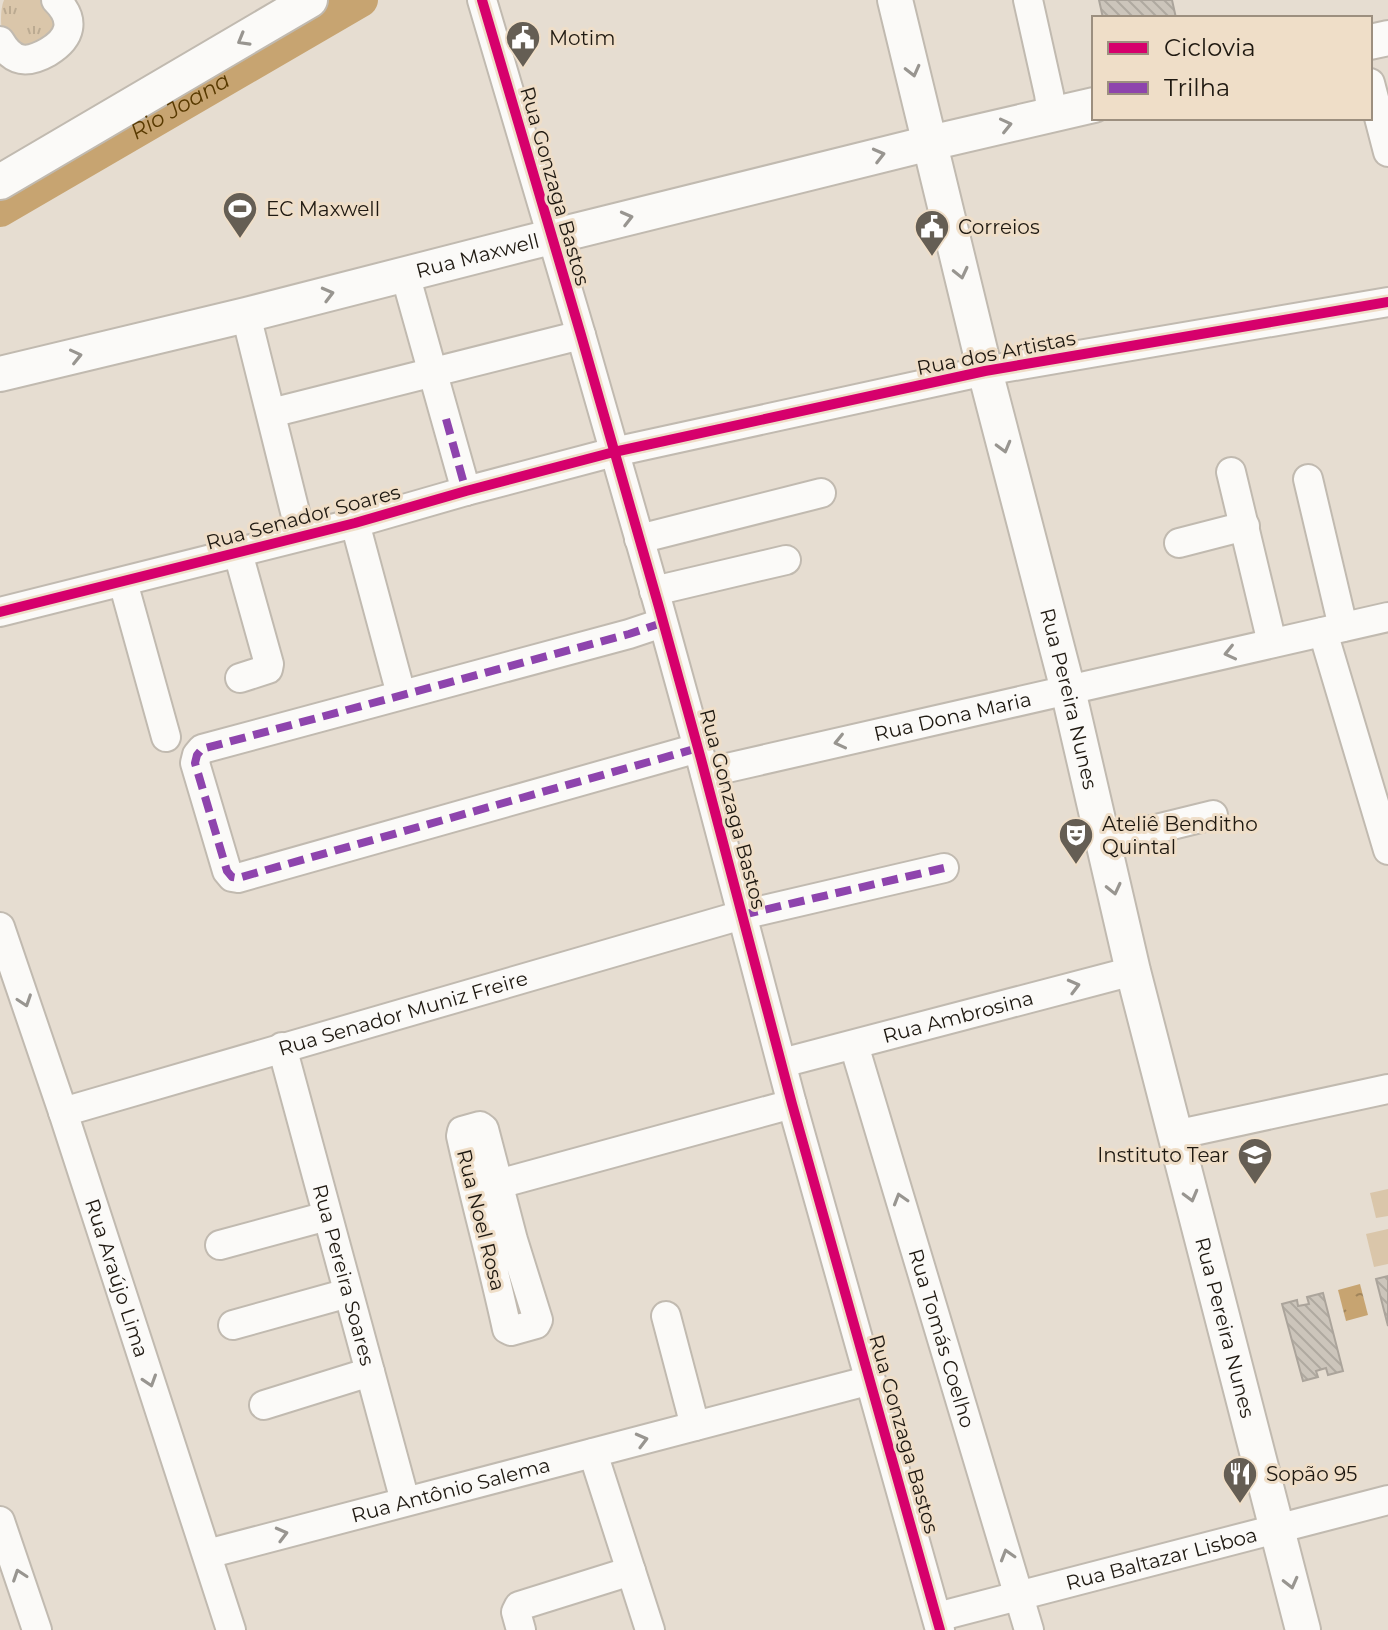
<svg xmlns="http://www.w3.org/2000/svg" width="1388" height="1630" font-family="Montserrat,sans-serif">
	<defs>
		<pattern id="park-tufts" width="24" height="20" patternUnits="userSpaceOnUse" patternTransform="scale(2)"><rect width="24" height="20" fill="#dac6aa"/><path d="M3 7l-1-3M5 7V3M7 7l1-3M15 17l-1-3M17 17v-4M19 17l1-3" fill="none" stroke="#bbaa91"/></pattern>
		<pattern id="water-ripples" width="26" height="14" patternUnits="userSpaceOnUse" patternTransform="scale(2)"><rect width="26" height="14" fill="#c7a471"/><path d="M2 4q2-2 4 0t4 0M15 11q2-2 4 0t4 0" fill="none" stroke="#a1855b"/></pattern>
		<pattern id="building-back-hatch" width="6" height="6" patternUnits="userSpaceOnUse" patternTransform="scale(2)"><rect width="6" height="6" fill="#ccc5bb"/><path d="M-1 5l2 2M0 0l6 6M5-1l2 2" fill="none" stroke="#afa9a0"/></pattern>
	</defs>
	<rect width="100%" height="100%" fill="#e6ddd1"/>
	<!-- park -->
	<path fill="url(#park-tufts)" d="M4 0H47L64 18 32 56C24 51 10 45 4 38 0 29 0 9 4 0Z"/>
	<!-- pitch -->
	<path fill="#dac6aa" d="M1388 1189V1216L1376 1218 1370 1193Z
		M1388 1229V1264L1374 1267 1366 1234Z"/>
	<!-- water -->
	<path fill="url(#water-ripples)" d="M1360 1284 1368 1315 1346 1321 1338 1290Z"/>
	<g fill="none" stroke-linecap="round" stroke-linejoin="round">
		<!-- river -->
		<path stroke="#c7a471" stroke-width="34" id="s1" d="M0 210 361 0"/>
	</g>
	<!-- building -->
	<path fill="url(#building-back-hatch)" stroke="#aba49b" stroke-width="2" d="M1099 0H1172L1176 18H1103Z
		M1388 1276V1326L1376 1279Z
		M1323 1293 1343 1371 1328 1375 1326 1368 1316 1371 1318 1377 1303 1381 1282 1304 1297 1300 1298 1306 1309 1304 1307 1297Z"/>
	<g fill="none" stroke-linecap="round" stroke-linejoin="round">
		<defs>
			<g id="minor">
				<path d="M482 0 581 335 659 607 701 759 792 1104 940 1630"/>
				<path d="M1028 0 1049 94 1052 115"/>
				<path d="M0 41C13 63 27 64 48 52 71 38 76 20 56 0"/>
				<path d="M1370 83 1388 152"/>
				<path d="M405 274 466 491"/>
				<path d="M246 315 301 536"/>
				<path d="M271 413 581 335"/>
				<path d="M1231 472 1272 643"/>
				<path d="M1308 479 1343 627"/>
				<path d="M355 523 398 683"/>
				<path d="M639 539 821 493"/>
				<path d="M1179 543 1245 526"/>
				<path d="M238 553 269 664 268 669 240 678"/>
				<path d="M123 582 166 737"/>
				<path d="M654 591 786 560"/>
				<path d="M0 612 355 523 466 491 614 452 985 371 1388 302"/>
				<path d="M662 623 629 634 202 749 197 755 195 763 227 871 232 877 238 878 698 748"/>
				<path d="M1323 632 1388 850"/>
				<path id="s2" d="M705 773 1388 617"/>
				<path d="M1103 842 1213 815"/>
				<path id="s3" d="M0 927 63 1112 231 1630"/>
				<path id="s4" d="M854 1045 1029 1630"/>
				<path id="s5" d="M282 1047 405 1501"/>
				<path id="s6" d="M782 1063 1133 971"/>
				<path id="s7" d="M63 1112 742 915 944 868"/>
				<path d="M480 1126 484 1129 513 1240 538 1320 536 1324 511 1331 507 1329C493 1264 475 1200 461 1136L462 1131Z"/>
				<path d="M1175 1135 1388 1089"/>
				<path d="M480 1189 792 1104"/>
				<path d="M220 1245 327 1216"/>
				<path d="M666 1316 695 1426"/>
				<path d="M233 1325 348 1293"/>
				<path d="M264 1405 370 1372"/>
				<path d="M593 1453 650 1630"/>
				<path d="M0 1521 37 1630"/>
				<path id="s8" d="M207 1554 871 1380"/>
				<path id="s9" d="M937 1617 1388 1500"/>
				<path d="M521 1630 516 1612 519 1606 631 1571"/>
			</g>
			<g id="major">
				<path id="s10" d="M895 0 985 371 1068 690 1133 971 1303 1630"/>
				<path d="M1370 42 1388 38"/>
				<path d="M0 182 310 0"/>
				<path id="s11" d="M0 374 246 315 527 243 930 143 1094 105"/>
			</g>
		</defs>
		<!-- minor casing -->
		<use href="#minor" stroke="#c1bab0" stroke-width="32"/>
		<!-- major casing -->
		<use href="#major" stroke="#c1bab0" stroke-width="38"/>
		<!-- minor -->
		<use href="#minor" stroke="#fbfaf8" stroke-width="28"/>
		<!-- major -->
		<use href="#major" stroke="#fbfaf8" stroke-width="34"/>
		<!-- quiet -->
		<path stroke="#8e44ad" stroke-width="8" stroke-dasharray="16 8" stroke-linecap="butt" d="M446 419 466 491
			M662 623 629 634 202 749 197 755 195 763 227 871 232 877 238 878 698 748
			M742 915 944 868"/>
		<defs>
			<path id="cycleway" d="M482 0 581 335 659 607 701 759 792 1104 940 1630
				M0 612 355 523 466 491 614 452 985 371 1388 302"/>
		</defs>
		<!-- cycleway casing -->
		<use href="#cycleway" stroke="#efdec8" stroke-width="15"/>
		<!-- cycleway -->
		<use href="#cycleway" stroke="#d6006c" stroke-width="10"/>
	</g>
	<!-- one-way arrows -->
	<defs><path id="oneway-chevron" d="M-2-3.5L2.5 0L-2 3.5" fill="none" stroke-width="1.6" stroke-linecap="round" stroke-linejoin="round" transform="scale(2)"/></defs>
	<g stroke="#989590">
		<use href="#oneway-chevron" transform="translate(243 40) rotate(150)"/>
		<use href="#oneway-chevron" transform="translate(913 71) rotate(76)"/>
		<use href="#oneway-chevron" transform="translate(1006 125) rotate(-13)"/>
		<use href="#oneway-chevron" transform="translate(879 155) rotate(-14)"/>
		<use href="#oneway-chevron" transform="translate(627 218) rotate(-14)"/>
		<use href="#oneway-chevron" transform="translate(961 273) rotate(77)"/>
		<use href="#oneway-chevron" transform="translate(328 294) rotate(-15)"/>
		<use href="#oneway-chevron" transform="translate(76 356) rotate(-13)"/>
		<use href="#oneway-chevron" transform="translate(1004 447) rotate(75)"/>
		<use href="#oneway-chevron" transform="translate(1230 653) rotate(167)"/>
		<use href="#oneway-chevron" transform="translate(840 742) rotate(167)"/>
		<use href="#oneway-chevron" transform="translate(1114 889) rotate(77)"/>
		<use href="#oneway-chevron" transform="translate(1074 986) rotate(-15)"/>
		<use href="#oneway-chevron" transform="translate(25 1001) rotate(71)"/>
		<use href="#oneway-chevron" transform="translate(1191 1196) rotate(75)"/>
		<use href="#oneway-chevron" transform="translate(900 1199) rotate(-107)"/>
		<use href="#oneway-chevron" transform="translate(150 1381) rotate(72)"/>
		<use href="#oneway-chevron" transform="translate(642 1440) rotate(-15)"/>
		<use href="#oneway-chevron" transform="translate(282 1534) rotate(-15)"/>
		<use href="#oneway-chevron" transform="translate(1007 1555) rotate(-107)"/>
		<use href="#oneway-chevron" transform="translate(19 1575) rotate(-109)"/>
		<use href="#oneway-chevron" transform="translate(1291 1583) rotate(76)"/>
	</g>
	<!-- icons -->
	<defs>
		<symbol id="civic-pin" viewBox="-11 -11 22 30"><path d="M0 17L-7.5 6A9.5 9.5 0 1 1 7.5 6Z" fill="#655e54" stroke="#efdec8"/><path d="M-.6-6.5H3V-4.5H.6V-3L4-1V1h2V6H-6V1h2V-1L-.6-3ZM-1.2 2.5V6h2.4V2.5Z" fill="#fff"/></symbol>
		<symbol id="stadium-pin" viewBox="-11 -11 22 30"><path d="M0 17L-7.5 6A9.5 9.5 0 1 1 7.5 6Z" fill="#655e54" stroke="#efdec8"/><path d="M0-5a6.5 5 0 1 0 0 10a6.5 5 0 1 0 0-10ZM-3.5-1.8h7v3.6h-7Z" fill="#fff"/></symbol>
		<symbol id="theatre-pin" viewBox="-11 -11 22 30"><path d="M0 17L-7.5 6A9.5 9.5 0 1 1 7.5 6Z" fill="#655e54" stroke="#efdec8"/><path d="M-5-5.5Q0-4 5-5.5V0Q5 5 0 6Q-5 5-5 0ZM-3.3-2.5H-1v1.5H-3.3ZM1-2.5H3.3v1.5H1ZM-2.8 1Q0 5.5 2.8 1Z" fill="#fff"/></symbol>
		<symbol id="school-pin" viewBox="-11 -11 22 30"><path d="M0 17L-7.5 6A9.5 9.5 0 1 1 7.5 6Z" fill="#655e54" stroke="#efdec8"/><path d="M0-5L7-2L0 1L-7-2ZM-4 1L0 2.5L4 1V4Q0 6-4 4Z" fill="#fff"/></symbol>
		<symbol id="restaurant-pin" viewBox="-11 -11 22 30"><path d="M0 17L-7.5 6A9.5 9.5 0 1 1 7.5 6Z" fill="#655e54" stroke="#efdec8"/><path d="M-5-6h1v4h1v-4h1v4h1v-4h1v5L-1.5 .5V6h-2V.5L-5-1ZM5-6V6H3V1.5H1.5Q1.5-4 5-6Z" fill="#fff"/></symbol>
	</defs>
	<g fill-rule="evenodd">
		<use href="#civic-pin" x="503" y="18" width="40" height="54"/>
		<use href="#stadium-pin" x="220" y="189" width="40" height="54"/>
		<use href="#civic-pin" x="912" y="207" width="40" height="54"/>
		<use href="#theatre-pin" x="1056" y="815" width="40" height="54"/>
		<use href="#school-pin" x="1235" y="1135" width="40" height="54"/>
		<use href="#restaurant-pin" x="1220" y="1454" width="40" height="54"/>
	</g>
	<g text-anchor="middle" dominant-baseline="central" stroke-width="6" stroke-linejoin="round" paint-order="stroke">
		<!-- poi labels -->
		<g font-size="20" fill="#1f1911" stroke="#efdec8" text-anchor="start">
			<text x="549" y="38">Motim</text>
			<text x="266" y="209">EC Maxwell</text>
			<text x="958" y="227">Correios</text>
			<text x="1102" y="824">Ateliê Benditho<tspan x="1102" dy="23">Quintal</tspan></text>
			<text x="1229" y="1155" text-anchor="end">Instituto Tear</text>
			<text x="1266" y="1474">Sopão 95</text>
		</g>
		<!-- street labels -->
		<g font-size="20" fill="#1f1911" stroke="#efdec8">
			<text transform="translate(555 186) rotate(74)">Rua Gonzaga Bastos</text>
			<text stroke="none"><textPath href="#s11" startOffset="492">Rua Maxwell</textPath></text>
			<text transform="translate(996 353) rotate(-11)">Rua dos Artistas</text>
			<text transform="translate(303 517) rotate(-15)">Rua Senador Soares</text>
			<text stroke="none"><textPath href="#s10" startOffset="720">Rua Pereira Nunes</textPath></text>
			<text stroke="none"><textPath href="#s2" startOffset="254">Rua Dona Maria</textPath></text>
			<text transform="translate(733 809) rotate(75)">Rua Gonzaga Bastos</text>
			<text stroke="none"><textPath href="#s7" startOffset="354">Rua Senador Muniz Freire</textPath></text>
			<text stroke="none"><textPath href="#s6" startOffset="182">Rua Ambrosina</textPath></text>
			<text transform="translate(481 1220) rotate(76)">Rua Noel Rosa</text>
			<text stroke="none"><textPath href="#s5" startOffset="236">Rua Pereira Soares</textPath></text>
			<text stroke="none"><textPath href="#s3" startOffset="370">Rua Araújo Lima</textPath></text>
			<text stroke="none"><textPath href="#s10" startOffset="1368">Rua Pereira Nunes</textPath></text>
			<text stroke="none"><textPath href="#s4" startOffset="306">Rua Tomás Coelho</textPath></text>
			<text transform="translate(904 1434) rotate(74)">Rua Gonzaga Bastos</text>
			<text stroke="none"><textPath href="#s8" startOffset="252">Rua Antônio Salema</textPath></text>
			<text stroke="none"><textPath href="#s9" startOffset="232">Rua Baltazar Lisboa</textPath></text>
		</g>
		<!-- water labels -->
		<g font-size="22" font-style="italic" fill="#593a00" stroke="#efdec8">
			<text stroke="none"><textPath href="#s1" startOffset="208">Rio Joana</textPath></text>
		</g>
	</g>
	<!-- legend -->
	<rect x="1092" y="16" width="280" height="104" fill="#efdec8" stroke="#9c8f7f" stroke-width="2"/>
	<rect x="1108" y="42" width="40" height="12" fill="#d6006c" stroke="#9c8f7f" stroke-width="2"/>
	<text x="1164" y="56" font-size="24" fill="#1f1911">Ciclovia</text>
	<rect x="1108" y="82" width="40" height="12" fill="#8e44ad" stroke="#9c8f7f" stroke-width="2"/>
	<text x="1164" y="96" font-size="24" fill="#1f1911">Trilha</text>
</svg>
